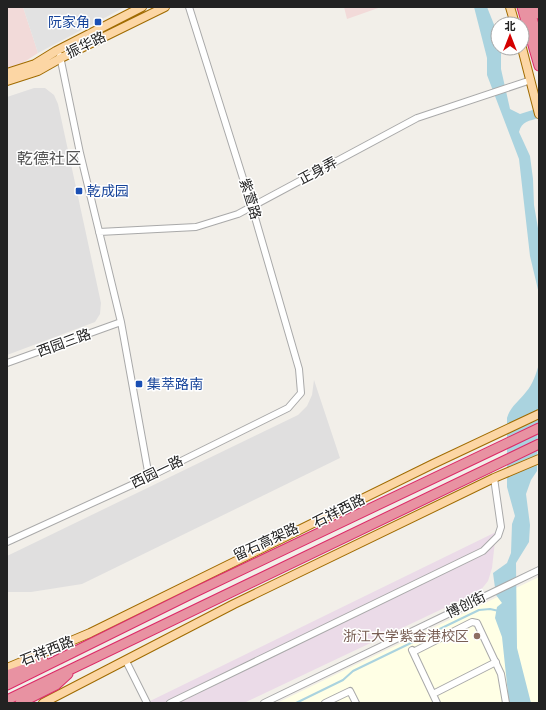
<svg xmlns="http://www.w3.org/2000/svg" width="546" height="710" font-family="'Sofia Sans Condensed','Noto Sans SC',sans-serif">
	<rect width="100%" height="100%" fill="#f2efe9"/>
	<!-- residential -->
	<path fill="#e0dfdf" d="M34 88H45L54 95 58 104 101 303 100 314 95 322 7 355V97Z
		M314 380 340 458 82 584 31 592H7V556L298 415 307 406 312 395Z"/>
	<!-- commercial -->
	<path fill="#f2dad9" d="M7 7H23L38 53 21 64 7 69Z
		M344 7H381L347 19Z"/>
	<!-- industrial -->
	<path fill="#ebdbe8" d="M496 532 492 568 488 581 480 591 244 703H146Z"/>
	<!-- education -->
	<path fill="#ffffe5" d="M539 577V703H277L345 670Z"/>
	<!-- parking -->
	<path fill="#e2e2e2" d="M23 7H125L38 53Z"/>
	<!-- water -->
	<path fill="#aad3df" d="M474 7H487L497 32 498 48 501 49V69L510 109 520 114 539 108V118C529 121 522 121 519 132L530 156 533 179 534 205 539 234V294L530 256 519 159 487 75V58Z
		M539 364 537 471 531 480 526 494 530 525 529 542 516 563 517 648 531 703H509L502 637 495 618 497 607 502 603 496 595 493 573 507 563 511 553 512 524 515 516 507 487V418C510 407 519 401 526 392 533 384 536 374 539 364Z"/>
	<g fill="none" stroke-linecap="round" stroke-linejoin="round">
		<!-- stream -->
		<path stroke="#aad3df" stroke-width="2" d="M296 703 343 680 353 671 479 610 490 609 499 611"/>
		<defs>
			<path id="minor" d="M60 56 80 153 121 322 149 477
				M99 232 196 227 238 214 417 118 531 80
				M7 363 121 322
				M7 542 149 477 288 408 301 393 299 369 252 207 189 7
				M412 650 437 703
				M413 652 472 622 477 623 501 674 506 703
				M126 661 147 703
				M433 694 496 662
				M170 703 483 551 498 536 501 527 494 478
				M264 703 539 570
				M325 703 350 691 356 703"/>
			<path id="major" d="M510 7 515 24
				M522 48 539 114
				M7 73 35 64 56 51 142 7
				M7 81 38 71 61 58 165 7
				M7 668 90 633 433 464 539 414
				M43 703 234 604 494 478 539 459"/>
			<path id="highway" d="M522 7 539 66
				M529 7 539 43
				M537 7 539 14
				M7 675 44 662
				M7 685 193 593 539 428
				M7 700 539 444
				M20 703 56 685 68 674"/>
		</defs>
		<!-- minor casing -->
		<use href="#minor" stroke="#a9a9a9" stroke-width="8"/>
		<!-- major casing -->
		<use href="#major" stroke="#a06b00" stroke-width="10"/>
		<!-- highway casing -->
		<use href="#highway" stroke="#dc2a67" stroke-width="11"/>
		<!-- minor -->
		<use href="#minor" stroke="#fff" stroke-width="6"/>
		<!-- major -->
		<use href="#major" stroke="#fcd6a4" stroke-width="8"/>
		<!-- highway -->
		<use href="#highway" stroke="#e892a2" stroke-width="9"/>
	</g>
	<!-- markers -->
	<g fill="#1a4fb4" stroke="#fff" stroke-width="1.5">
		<rect x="94" y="18" width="8" height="8" rx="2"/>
		<rect x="75" y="187" width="8" height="8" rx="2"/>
		<rect x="135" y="380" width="8" height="8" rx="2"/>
	</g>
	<circle fill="#8d6e63" stroke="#fff" stroke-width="1.5" cx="477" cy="636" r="4"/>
	<g text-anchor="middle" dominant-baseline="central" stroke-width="3" stroke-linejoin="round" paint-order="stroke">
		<!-- transit labels -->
		<g font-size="14" fill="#164399" stroke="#fff" text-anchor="start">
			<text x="90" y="22" text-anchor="end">阮家角</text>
			<text x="87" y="191">乾成园</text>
			<text x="147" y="384">集萃路南</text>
		</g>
		<!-- street labels -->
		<g font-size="14" fill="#222" stroke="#fff">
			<text transform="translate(86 45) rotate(-26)">振华路</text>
			<text transform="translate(318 171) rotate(-28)">正身弄</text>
			<text transform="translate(250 199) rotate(73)">紫萱路</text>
			<text transform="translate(64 343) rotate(-20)">西园三路</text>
			<text transform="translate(157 472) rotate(-26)">西园一路</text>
			<text transform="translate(339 511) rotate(-27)">石祥西路</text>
			<text transform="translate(266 542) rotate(-25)">留石高架路</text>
			<text transform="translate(466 605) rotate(-26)">博创街</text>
			<text transform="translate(47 651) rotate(-22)">石祥西路</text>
		</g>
		<!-- education labels -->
		<g font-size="14" fill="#785e54" stroke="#fff" text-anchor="end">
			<text x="469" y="636">浙江大学紫金港校区</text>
		</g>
		<!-- quarter labels -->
		<g font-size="16" fill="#555" stroke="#fff">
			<text x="49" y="159">乾德社区</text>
		</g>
	</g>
	<!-- border -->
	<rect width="546" height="710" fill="none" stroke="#222222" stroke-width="16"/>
	<!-- north arrow -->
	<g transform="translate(510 36)"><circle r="19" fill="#ffffff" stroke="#a7a7a7"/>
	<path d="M0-3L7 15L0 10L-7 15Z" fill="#d40000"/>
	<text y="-6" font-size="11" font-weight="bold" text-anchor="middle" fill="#222222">北</text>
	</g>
</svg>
